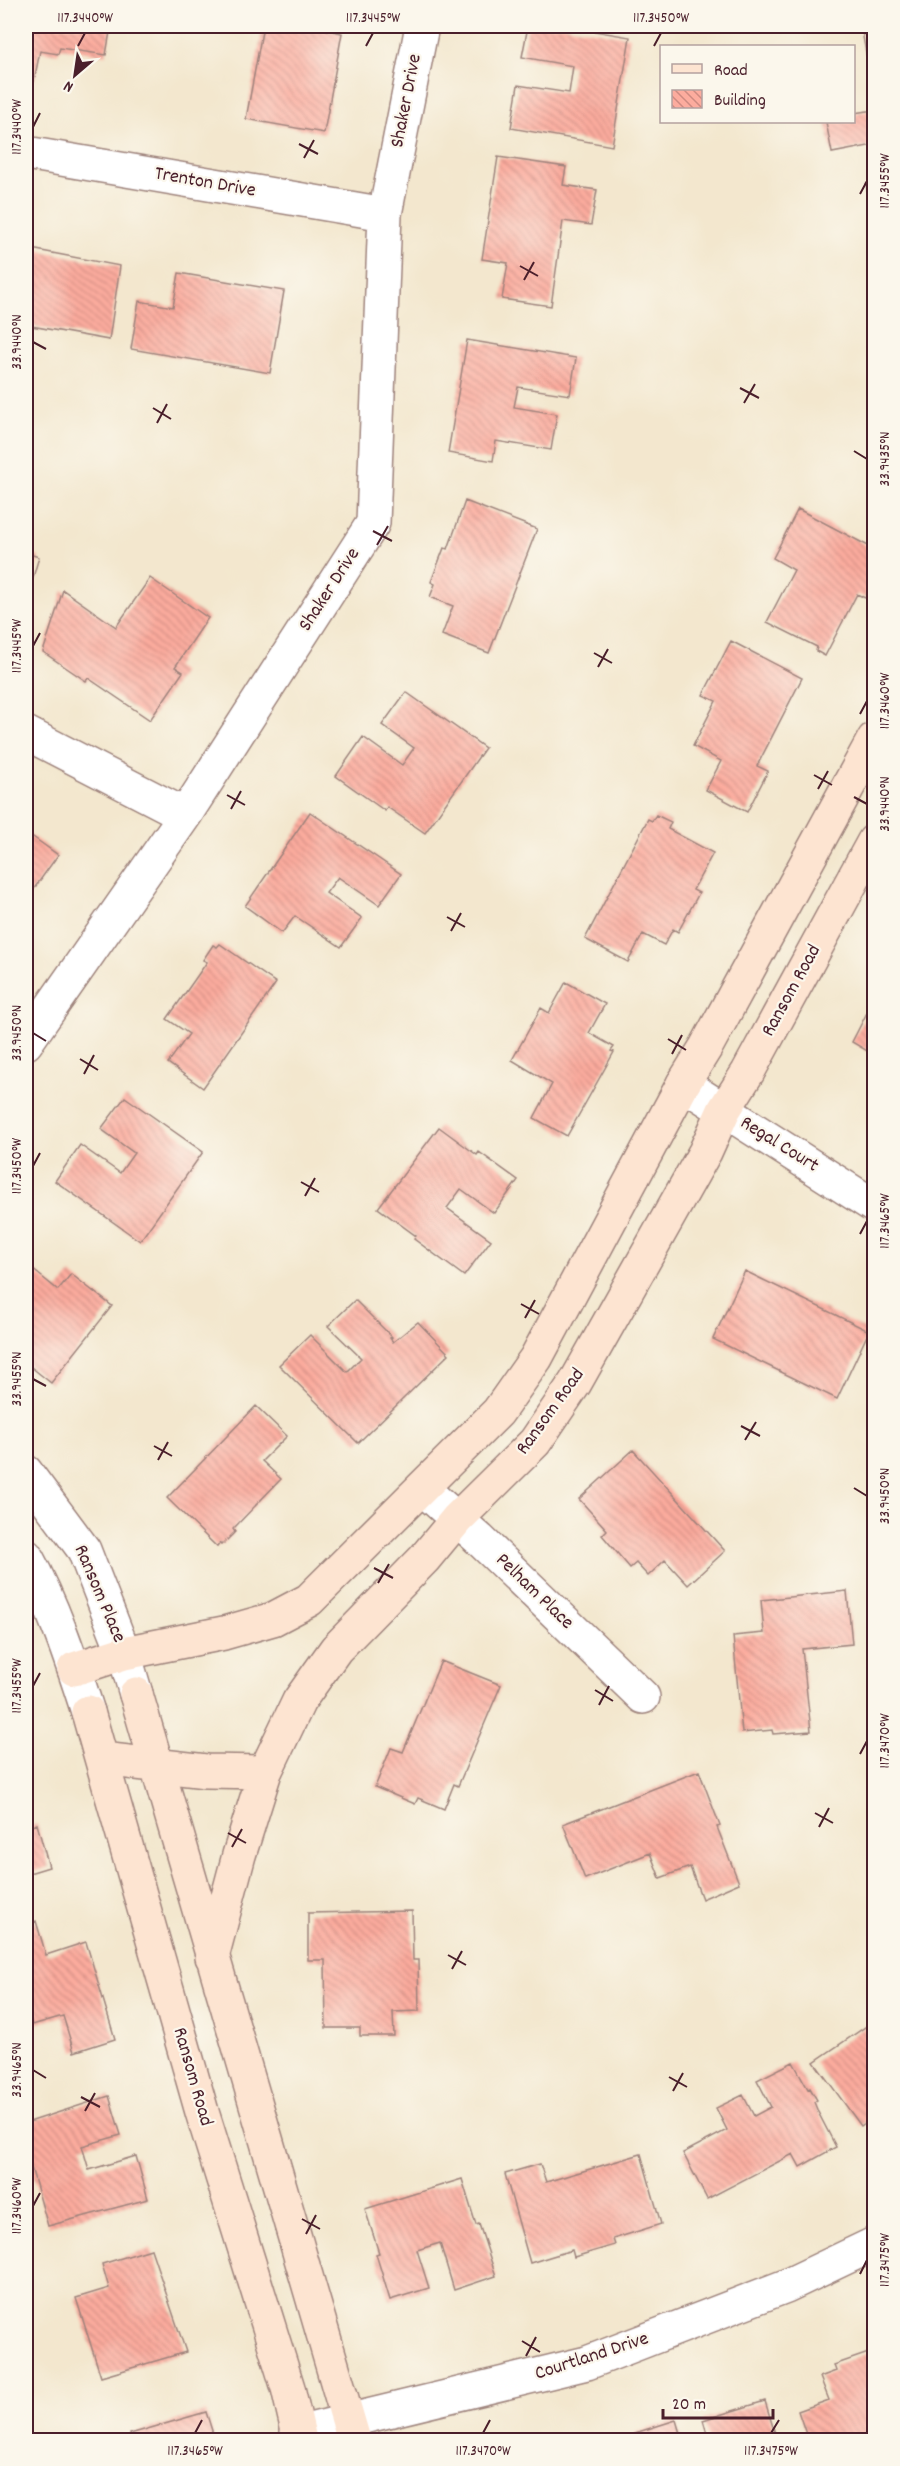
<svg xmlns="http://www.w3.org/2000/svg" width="900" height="2466" font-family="Dekko,sans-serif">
	<defs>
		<pattern id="building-back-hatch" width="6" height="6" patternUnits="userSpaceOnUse" patternTransform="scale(1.5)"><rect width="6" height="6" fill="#fcac9e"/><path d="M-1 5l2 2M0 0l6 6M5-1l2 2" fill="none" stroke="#ce8b81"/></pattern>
	</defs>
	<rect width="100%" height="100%" fill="#fbf7ec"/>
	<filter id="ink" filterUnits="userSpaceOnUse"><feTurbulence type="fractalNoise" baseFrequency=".0167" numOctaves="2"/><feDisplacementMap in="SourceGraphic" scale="12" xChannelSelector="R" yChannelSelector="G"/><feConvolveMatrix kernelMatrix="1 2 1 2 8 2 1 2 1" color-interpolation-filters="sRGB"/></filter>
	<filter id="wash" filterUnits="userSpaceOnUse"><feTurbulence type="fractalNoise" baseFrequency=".008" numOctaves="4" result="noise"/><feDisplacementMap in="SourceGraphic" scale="24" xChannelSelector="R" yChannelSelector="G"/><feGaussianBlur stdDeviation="1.35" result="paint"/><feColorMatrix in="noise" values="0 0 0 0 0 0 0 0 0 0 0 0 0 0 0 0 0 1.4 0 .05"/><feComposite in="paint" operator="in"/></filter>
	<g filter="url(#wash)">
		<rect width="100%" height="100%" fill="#f3e7ce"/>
		<g id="blocks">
			<!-- building -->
			<path fill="url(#building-back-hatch)" d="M26 26H111L106 55 60 48 58 54 40 51 34 81 26 80Z
				M263 26H309L342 33 324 133 246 119Z
				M528 26H565L630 37 612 146 511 128 518 85 569 93 573 66 522 57Z
				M861 26H874V90H873Z
				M874 110V145L832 153 826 122H854V113Z
				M498 157 566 167 563 185 597 190 591 225 563 221 551 306 502 299 508 263 482 259Z
				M874 183V220H873L866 184Z
				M26 248 120 266 109 340 26 325Z
				M179 273 284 291 270 373 131 349 139 301 173 307Z
				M467 340 576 358 570 395 518 387 514 407 557 414 551 450 496 441 493 461 448 453Z
				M465 501 537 529 489 653 442 635 453 606 430 597 435 584 431 582 444 548 448 549Z
				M798 509 874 549V580L865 598 857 594 825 656 816 651 817 647 767 622 794 570 773 558Z
				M26 553 39 557 26 601Z
				M150 578 208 618 175 667 183 672 150 720 88 678 86 681 43 652 63 590 116 627Z
				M731 641 802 678 757 766 768 771 747 812 706 790 721 761 693 746 716 701 703 695Z
				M406 692 485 748 425 833 387 807 385 811 336 776 363 737 402 765 414 748 382 725Z
				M310 812 401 874 379 905 338 877 326 893 362 918 341 947 295 916 282 933 245 906Z
				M656 815 671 822 668 829 713 853 693 890 699 893 678 932 673 929 664 945 643 934 628 962 585 939 648 819 652 821Z
				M26 832 58 855 26 900Z
				M220 944 276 983 203 1088 168 1063 189 1034 167 1019 207 962 203 960 213 945 217 947Z
				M566 982 605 1004 589 1033 614 1047 611 1051 614 1052 567 1136 534 1118 552 1084 512 1060 541 1008 549 1013Z
				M874 999V1055L852 1042Z
				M125 1097 203 1152 140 1241 55 1181 80 1145 120 1173 134 1153 101 1129Z
				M439 1127 477 1155 479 1152 518 1180 494 1213 461 1189 447 1208 491 1240 464 1276 414 1239 416 1236 378 1208Z
				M26 1264 58 1290 71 1274 112 1306 51 1383 26 1363Z
				M745 1271 869 1331 837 1399 713 1339Z
				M355 1300 392 1337 390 1338 393 1342 418 1322 449 1354 358 1443 279 1365 310 1335 347 1372 361 1358 328 1326Z
				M256 1406 287 1436 262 1461 281 1479 233 1529 235 1532 222 1545 220 1543 217 1547 167 1498Z
				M633 1450 725 1551 688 1585 665 1560 648 1576 636 1563 630 1568 602 1535 607 1530 579 1499Z
				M847 1591 852 1644 802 1649 811 1731 773 1734 772 1730 742 1733 733 1636 764 1633 761 1600Z
				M441 1661 501 1685 458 1786 454 1784 444 1809 418 1798 415 1804 375 1787 391 1748 403 1752Z
				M699 1771 720 1826 717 1827 739 1883 702 1899 690 1867 660 1878 650 1853 585 1879 563 1824Z
				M37 1824 49 1867 26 1874V1828Z
				M412 1911 413 1960H418L419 2011 393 2012 394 2036H360V2028H326L325 1960H308V1913Z
				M36 1921 46 1955 86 1942 115 2039 74 2052 63 2016 32 2025 26 2003V1925Z
				M874 2021V2116L861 2126 814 2062Z
				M793 2062 808 2089 810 2088 817 2100 814 2102 818 2112 836 2147 800 2167 793 2154 707 2199 683 2153 727 2130 716 2108 743 2095 754 2116 771 2107 757 2080Z
				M109 2096 121 2135 82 2146 89 2170 136 2156 148 2199 48 2226 26 2150V2123Z
				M641 2154 661 2224 613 2239 615 2245 574 2257 572 2250 530 2263 505 2174 540 2164 546 2182Z
				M462 2179 476 2225 479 2224 496 2276 454 2290 440 2243 417 2250 429 2288 390 2300 376 2254 379 2253 365 2209Z
				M151 2249 186 2352 101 2377 76 2298 109 2288 102 2264Z
				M874 2351V2432L850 2440H808L798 2411 829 2400 820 2377 836 2371 834 2365Z
				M765 2401 777 2440H709L703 2420Z
				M206 2412 215 2440H132L130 2434Z
				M676 2420 682 2440H637L635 2433Z"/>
		</g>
	</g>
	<g filter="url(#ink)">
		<use href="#blocks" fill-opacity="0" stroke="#9e837c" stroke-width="1.5"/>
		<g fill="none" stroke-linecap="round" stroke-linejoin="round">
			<defs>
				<path id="street" d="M26 153 385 214
					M26 733 185 815
					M26 1043 185 815 373 523 385 214 422 26
					M683 1084 874 1206
					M26 1472 84 1550 124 1653 136 1694
					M422 1488 479 1539 643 1697
					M26 1556C53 1605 71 1659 88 1712
					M297 2433 587 2363 786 2286 874 2244"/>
				<path id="secondary" d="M74 1669 124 1653 224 1633 273 1619 309 1600 498 1412 536 1358 683 1084 706 1047 874 739
					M136 1694 354 2440
					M88 1712 202 2112 288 2388 300 2440
					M102 1759 206 1771 265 1772
					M212 1957 239 1855 265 1772 299 1701 336 1649 424 1559 457 1519 535 1442 575 1383 705 1152 724 1110 748 1072 874 841"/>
			</defs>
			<!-- street casing -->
			<use href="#street" stroke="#9e837c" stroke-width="36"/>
			<!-- secondary casing -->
			<use href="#secondary" stroke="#9e837c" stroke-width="36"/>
			<!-- street -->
			<use href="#street" stroke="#fff" stroke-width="33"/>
			<!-- secondary -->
			<use href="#secondary" stroke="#fde4d1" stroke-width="33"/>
		</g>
	</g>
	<!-- ticks -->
	<path fill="none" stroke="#4a1f2b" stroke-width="2" d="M78 46 85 33M366 46 373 33M654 46 661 33M33 127 40 113M299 144 318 154M304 158 314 140M860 194 867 181M520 266 538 276M524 280 534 262M33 342 46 349M740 388 759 398M744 403 755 384M153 408 171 419M157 423 167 404M854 451 867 459M373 531 392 541M377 545 388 526M33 646 40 633M594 653 612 663M598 667 608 649M860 714 867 701M814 775 832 785M818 789 828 771M227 795 245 805M854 797 867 804M231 809 241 791M447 917 465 927M451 931 461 913M33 1033 46 1041M668 1039 686 1050M672 1054 682 1035M80 1059 98 1070M84 1074 94 1055M33 1166 40 1153M301 1182 319 1192M305 1196 315 1178M860 1234 867 1221M521 1304 539 1314M525 1318 535 1300M33 1379 46 1386M741 1426 760 1436M745 1440 756 1422M154 1446 172 1456M158 1460 168 1442M854 1488 867 1496M374 1568 393 1578M378 1583 389 1564M33 1686 40 1673M595 1690 613 1701M599 1705 609 1686M860 1754 867 1741M815 1813 833 1823M819 1827 829 1808M228 1833 246 1843M232 1847 242 1829M448 1955 466 1965M452 1969 462 1951M33 2070 46 2078M669 2077 687 2087M673 2091 683 2073M81 2097 100 2107M85 2111 95 2093M33 2206 40 2193M302 2219 320 2229M306 2234 316 2215M860 2274 867 2260M522 2341 540 2352M526 2356 536 2337M195 2433 202 2420M483 2433 490 2420M771 2433 779 2420"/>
	<g text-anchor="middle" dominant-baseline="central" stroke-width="4.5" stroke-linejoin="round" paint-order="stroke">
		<!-- street labels -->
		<g font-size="20" fill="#4a1f2b" stroke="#fbf7ec">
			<text transform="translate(407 101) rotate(-79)">Shaker Drive</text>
			<text transform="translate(205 183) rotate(10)">Trenton Drive</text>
			<text transform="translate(330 590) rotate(-57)">Shaker Drive</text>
			<text transform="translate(792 991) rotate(-61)">Ransom Road</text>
			<text transform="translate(779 1145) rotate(32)">Regal Court</text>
			<text transform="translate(551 1412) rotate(-54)">Ransom Road</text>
			<text transform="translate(534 1592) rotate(44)">Pelham Place</text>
			<text transform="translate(99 1594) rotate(67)">Ransom Place</text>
			<text transform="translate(192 2077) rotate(74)">Ransom Road</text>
			<text transform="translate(592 2357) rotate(-18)">Courtland Drive</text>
		</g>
	</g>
	<!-- margin -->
	<rect width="900" height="2466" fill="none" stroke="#fbf7ec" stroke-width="66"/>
	<!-- legend -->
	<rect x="660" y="45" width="195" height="78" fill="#fbf7ec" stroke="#b4a19f" stroke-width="1.5"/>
	<rect x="672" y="64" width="30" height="9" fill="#fde4d1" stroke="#b4a19f" stroke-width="1.5"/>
	<text x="714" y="75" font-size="18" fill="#4a1f2b">Road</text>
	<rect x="672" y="90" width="30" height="18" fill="url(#building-back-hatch)" stroke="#b4a19f" stroke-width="1.5"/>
	<text x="714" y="105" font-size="18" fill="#4a1f2b">Building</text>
	<!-- north arrow -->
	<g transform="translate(75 75) rotate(209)" stroke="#fbf7ec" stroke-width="4.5" paint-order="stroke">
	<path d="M0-4.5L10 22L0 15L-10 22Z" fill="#4a1f2b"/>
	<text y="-9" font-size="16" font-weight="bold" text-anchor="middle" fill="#4a1f2b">N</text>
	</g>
	<!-- scale -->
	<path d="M663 2409v9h110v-9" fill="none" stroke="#4a1f2b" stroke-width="3"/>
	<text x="672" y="2409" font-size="18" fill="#4a1f2b" stroke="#fbf7ec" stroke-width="4.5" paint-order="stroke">20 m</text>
	<rect x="33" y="33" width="834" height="2400" fill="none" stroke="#4a1f2b" stroke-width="2"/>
	<g font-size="15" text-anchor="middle" fill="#4a1f2b">
		<text x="85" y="22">117.3440°W</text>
		<text x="373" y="22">117.3445°W</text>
		<text x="661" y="22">117.3450°W</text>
		<text transform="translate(16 127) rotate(-90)" y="5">117.3440°W</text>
		<text transform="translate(884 181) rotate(-90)" y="5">117.3455°W</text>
		<text transform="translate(16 342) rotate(-90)" y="5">33.9440°N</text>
		<text transform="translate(884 459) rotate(-90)" y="5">33.9435°N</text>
		<text transform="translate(16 646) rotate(-90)" y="5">117.3445°W</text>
		<text transform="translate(884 701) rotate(-90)" y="5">117.3460°W</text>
		<text transform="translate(884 804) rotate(-90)" y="5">33.9440°N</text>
		<text transform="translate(16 1033) rotate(-90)" y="5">33.9450°N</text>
		<text transform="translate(16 1166) rotate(-90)" y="5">117.3450°W</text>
		<text transform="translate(884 1221) rotate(-90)" y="5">117.3465°W</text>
		<text transform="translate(16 1379) rotate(-90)" y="5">33.9455°N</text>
		<text transform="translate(884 1496) rotate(-90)" y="5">33.9450°N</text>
		<text transform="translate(16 1686) rotate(-90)" y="5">117.3455°W</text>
		<text transform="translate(884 1741) rotate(-90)" y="5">117.3470°W</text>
		<text transform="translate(16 2070) rotate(-90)" y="5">33.9465°N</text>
		<text transform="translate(16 2206) rotate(-90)" y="5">117.3460°W</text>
		<text transform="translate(884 2260) rotate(-90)" y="5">117.3475°W</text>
		<text x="195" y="2455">117.3465°W</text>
		<text x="483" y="2455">117.3470°W</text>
		<text x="771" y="2455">117.3475°W</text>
	</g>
</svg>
